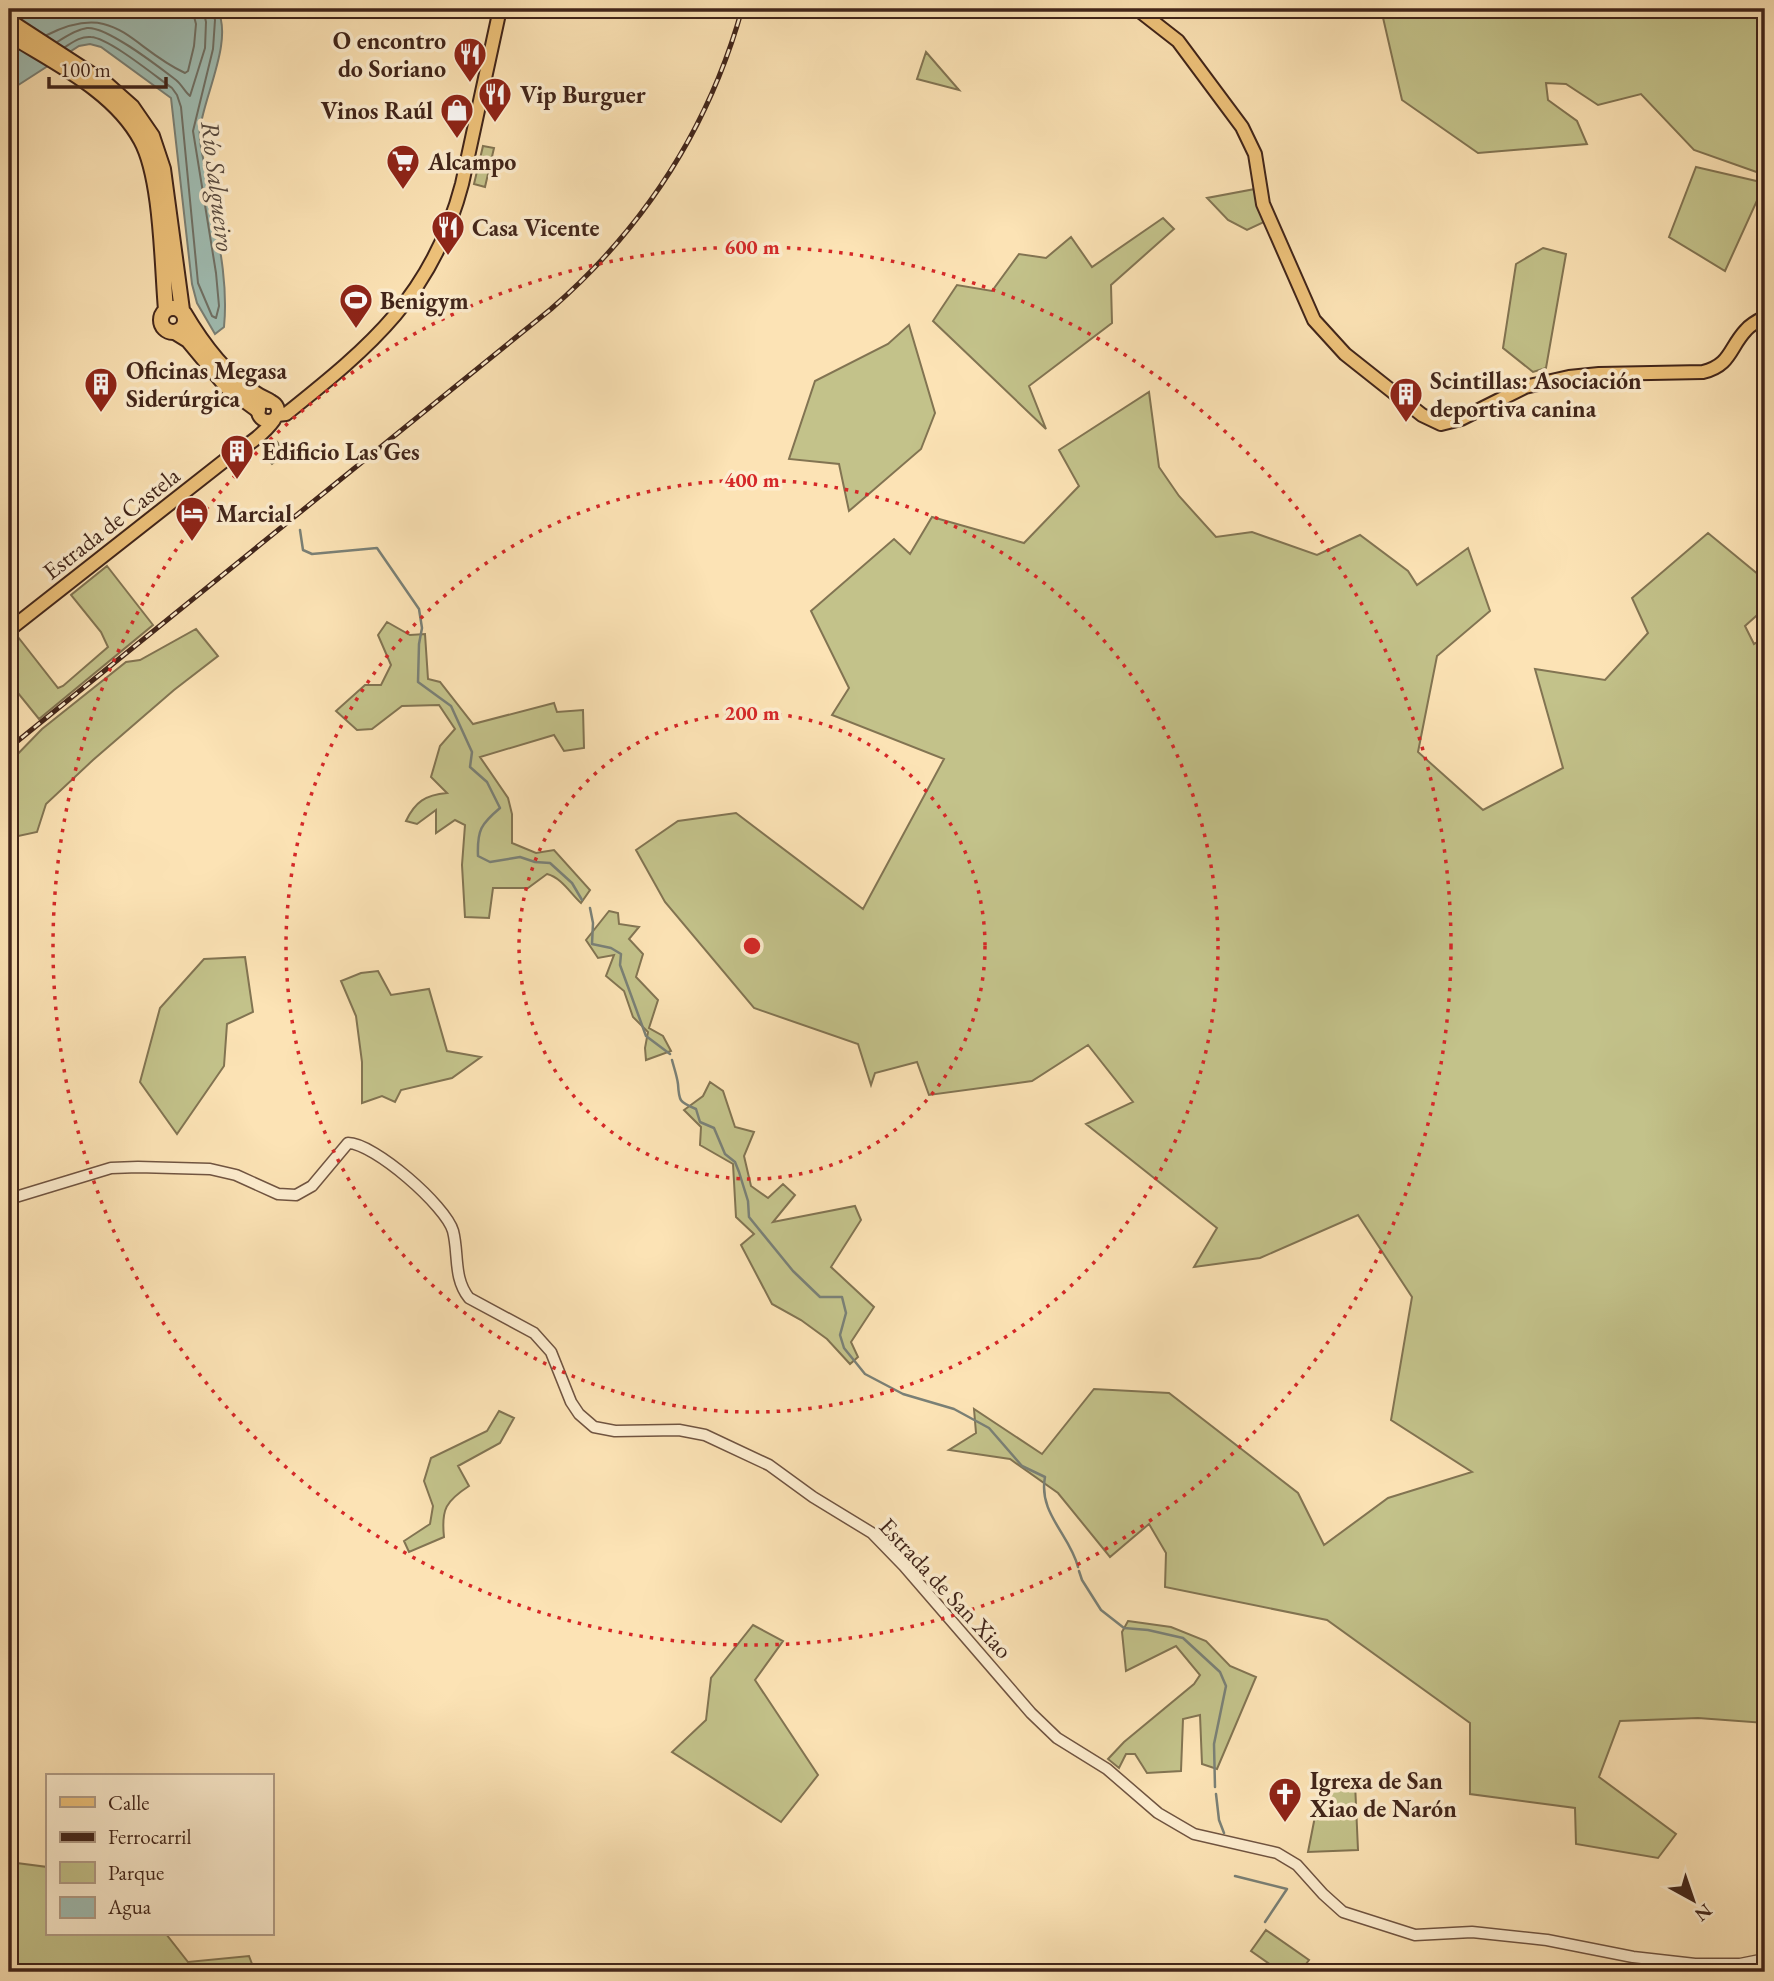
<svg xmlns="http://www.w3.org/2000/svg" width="1774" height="1981" font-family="'EB Garamond',serif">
	<rect width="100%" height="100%" fill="#fce3b5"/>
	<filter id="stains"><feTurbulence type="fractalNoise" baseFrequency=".00286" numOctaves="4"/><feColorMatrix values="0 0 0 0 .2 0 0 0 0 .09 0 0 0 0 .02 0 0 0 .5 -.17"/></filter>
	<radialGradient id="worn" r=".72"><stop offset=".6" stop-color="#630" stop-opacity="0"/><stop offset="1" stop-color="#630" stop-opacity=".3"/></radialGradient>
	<!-- green -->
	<path fill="#c3c28a" stroke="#827452" stroke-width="2" d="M1381 9H1765V175L1694 150 1641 94 1598 105 1566 84 1546 83 1548 100 1577 121 1587 144 1478 153 1402 100Z
		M926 52 959 90 917 79Z
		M483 146 494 148 485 187 474 184Z
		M1696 167 1765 183 1725 271 1669 237Z
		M1255 189 1264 222 1247 230 1228 220 1207 198Z
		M1163 218 1174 229 1111 285 1112 323 1029 386 1046 429 933 321 957 285 992 291 1019 254 1046 258 1071 237 1092 267Z
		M1543 248 1566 254 1546 368 1533 372 1503 348 1516 264Z
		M909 325 935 413 921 449 849 511 839 464 789 459 815 381 888 344Z
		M1149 392 1159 467 1179 496 1216 537 1252 532 1317 555 1360 535 1408 571 1417 585 1468 548 1490 611 1437 656 1418 752 1483 810 1563 768 1535 669 1605 680 1648 633 1632 598 1708 533 1765 580V608L1745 626 1754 644 1765 637V1723L1698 1718 1620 1721 1599 1777 1676 1834 1658 1858 1576 1844 1575 1808 1470 1794V1723L1327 1620 1165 1587 1166 1553 1149 1524 1110 1557 1058 1493 1010 1459 949 1450 976 1433 974 1409 1042 1454 1094 1389 1169 1393 1298 1493 1324 1545 1388 1498 1472 1472 1391 1420 1412 1297 1358 1215 1260 1258 1194 1267 1217 1228 1086 1124 1133 1102 1088 1045 1032 1081 929 1095 917 1062 875 1073 871 1085 858 1044 754 1008 665 902 636 850 678 821 736 813 863 909 944 759 832 715 849 688 811 611 894 539 910 554 932 517 1024 543 1079 486 1059 450Z
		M277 442 286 453 272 464 263 454Z
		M107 566 153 625 39 719 9 682V643L18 637 58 688 63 686 108 647 101 632 71 595Z
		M387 622 410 635 425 634 428 679 440 682 473 724 554 703 557 712 583 710 584 748 564 751 554 735 480 757 508 798 512 814V843L536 853 554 850 590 890 581 903C570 893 562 878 547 874L528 888H493L489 918 465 917 462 865 465 825 455 820 436 833V810L417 824 406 821C415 802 425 795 447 793L431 777 440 746 455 729 439 705 402 706 372 729 357 730 336 711 365 685H381L391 665 378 635Z
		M196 629 218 656 174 690 93 760 46 804 37 832 9 838V763L42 729 126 662 140 660Z
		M609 911 618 913 619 924 639 927 629 939 643 954 636 977 658 1000 649 1028 663 1036 671 1051 646 1060 645 1048 648 1032 633 1017 624 991 606 976 614 955 598 958 586 940Z
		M245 957 253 1012 227 1024 224 1066 177 1134 140 1082 160 1008 204 959Z
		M378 971 391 995 429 989 447 1051 481 1057 452 1078 401 1090 395 1102 382 1096 362 1103V1062L356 1016 341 981 361 973Z
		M710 1082 723 1091 735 1127 754 1132 744 1156 751 1186 768 1198 783 1184 795 1195 773 1222 855 1206 861 1220 831 1267 874 1307 851 1342 858 1357 850 1364 827 1339 801 1320 772 1304 741 1245 754 1234 736 1217 733 1164 700 1145 701 1127 684 1110 703 1096Z
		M499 1411 514 1418 500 1443 458 1466 469 1486C446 1501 441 1509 444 1537L409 1552 404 1541 430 1524 433 1506 424 1481 431 1458 487 1431Z
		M1128 1621 1171 1627 1206 1641 1230 1666 1256 1677 1217 1769 1202 1764 1200 1715 1183 1719 1181 1771 1147 1773 1135 1754H1126L1119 1768 1108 1759 1124 1742 1194 1684 1200 1675 1176 1646 1126 1671 1122 1632Z
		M753 1625 783 1641 755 1680 818 1775 781 1822 672 1752 706 1720 711 1678Z
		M1355 1783 1358 1850 1308 1852 1321 1786Z
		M9 1862 47 1867V1934H166L188 1962 249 1956 255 1972H9Z
		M1266 1930 1309 1960 1300 1972H1281L1251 1951Z"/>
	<!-- water -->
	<path fill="#a0bdb3" stroke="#7a8076" stroke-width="2" d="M13 9H217C234 39 204 96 200 129 198 144 205 163 207 177 215 226 229 277 224 327L215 334 197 303 192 284 171 98 101 47 90 44 79 46 9 91V21L16 13Z"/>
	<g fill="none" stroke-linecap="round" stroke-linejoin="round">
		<!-- shore -->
		<path stroke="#707166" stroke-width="2" d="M47 35C117 0 129 47 185 73L188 71 194 46 196 24 192 9
			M57 42C67 36 75 30 87 28 107 26 159 67 176 80 182 85 185 92 190 96L205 48 206 22 203 9
			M65 47C73 42 81 36 91 37 109 38 155 76 172 88L177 95 181 107 198 283 212 316 216 318 219 306 216 273 193 131 213 49 215 20 212 9"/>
		<!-- stream -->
		<path stroke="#7a8076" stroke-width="2.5" d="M300 530 303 550 312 554 377 548 419 609 422 628 419 644 418 682 451 706 472 752 470 767 487 782 500 808C481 824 477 830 478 856L490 862 520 857 535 862 550 863 572 883 582 900
			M590 908 593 923 592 944 611 948 621 954 620 965 646 1036 670 1054
			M672 1060C674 1068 677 1076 678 1084 679 1101 679 1102 696 1109L700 1122 714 1128 725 1154 735 1162 739 1172 748 1201 749 1217 793 1271 820 1297H842L846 1313 840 1335 844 1348 865 1374 903 1394 954 1409 989 1428 1022 1466 1045 1477C1038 1513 1070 1535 1078 1567
			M1079 1571 1082 1580 1101 1610 1124 1628 1148 1630 1183 1638 1220 1672 1226 1686 1214 1744 1215 1787
			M1216 1794 1219 1820 1224 1833
			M1235 1876 1287 1889 1265 1922
			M1326 1968 1331 1972"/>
		<defs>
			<path id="minor" d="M9 1199 111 1168 138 1167 210 1169 236 1175 278 1194 296 1195 312 1186 348 1143C374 1143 446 1206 453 1231 459 1254 453 1278 469 1298L534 1333 551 1352 571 1402 579 1414 594 1427 615 1431 679 1430 705 1435 769 1465 813 1497 872 1533 904 1566 1031 1713 1057 1738 1107 1769 1158 1813 1194 1834 1277 1853 1297 1865 1323 1894 1343 1912 1415 1935 1472 1932 1547 1940 1633 1957 1695 1964H1740L1765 1959"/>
			<path id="major" d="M1137 9 1178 41 1242 127 1255 154 1263 204 1314 320 1345 354 1422 415 1441 424 1461 419 1525 387 1569 377 1599 374 1703 372C1731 365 1729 348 1746 330 1751 324 1759 320 1765 317
				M258 411a10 10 0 1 1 20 0a10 10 0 1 1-20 0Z
				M277 415 286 414C371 346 433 295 462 184L500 9
				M9 630 224 461C242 448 261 438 274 420"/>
			<path id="highway" d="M9 21 106 84 132 107 152 136 163 169 182 310
				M9 34C55 63 114 90 141 140 162 178 162 265 166 310
				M161 320a12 12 0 1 1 24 0a12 12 0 1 1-24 0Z
				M184 313C204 347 233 385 269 401
				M175 332 188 340 228 388 258 410"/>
		</defs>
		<!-- minor casing -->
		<use href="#minor" stroke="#705441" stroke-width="13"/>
		<!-- major casing -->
		<use href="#major" stroke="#41251a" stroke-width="16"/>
		<!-- highway casing -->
		<use href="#highway" stroke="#41251a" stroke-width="18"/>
		<!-- minor -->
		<use href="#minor" stroke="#fdedcf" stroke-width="10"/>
		<!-- major -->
		<use href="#major" stroke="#eec27a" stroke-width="12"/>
		<!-- highway -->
		<use href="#highway" stroke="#eec27a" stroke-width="14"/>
		<defs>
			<path id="rail" d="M9 748 551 309C644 228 709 127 742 9"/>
		</defs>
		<!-- rail casing -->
		<use href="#rail" stroke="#41251a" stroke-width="5"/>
		<!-- rail -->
		<use href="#rail" stroke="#fdedcf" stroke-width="2.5" stroke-dasharray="8" stroke-linecap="butt"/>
	</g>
	<!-- distance rings -->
	<g fill="none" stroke="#d62828" stroke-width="3.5" stroke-dasharray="3.5 7">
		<circle cx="752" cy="946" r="233"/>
		<circle cx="752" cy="946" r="466"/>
		<circle cx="752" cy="946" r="699"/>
	</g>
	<!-- icons -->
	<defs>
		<symbol id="restaurant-pin" viewBox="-11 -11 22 30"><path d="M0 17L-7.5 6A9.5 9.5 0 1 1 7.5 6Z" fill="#8f2418" stroke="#fdedcf"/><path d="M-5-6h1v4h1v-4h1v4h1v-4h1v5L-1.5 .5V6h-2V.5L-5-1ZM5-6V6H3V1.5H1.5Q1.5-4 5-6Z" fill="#fff"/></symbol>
		<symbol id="shop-pin" viewBox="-11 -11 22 30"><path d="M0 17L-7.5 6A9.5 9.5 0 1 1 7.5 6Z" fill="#8f2418" stroke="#fdedcf"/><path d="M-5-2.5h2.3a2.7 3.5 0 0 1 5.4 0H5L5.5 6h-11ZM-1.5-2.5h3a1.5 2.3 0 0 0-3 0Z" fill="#fff"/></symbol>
		<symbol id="supermarket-pin" viewBox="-11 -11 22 30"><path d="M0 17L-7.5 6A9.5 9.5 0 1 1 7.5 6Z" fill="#8f2418" stroke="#fdedcf"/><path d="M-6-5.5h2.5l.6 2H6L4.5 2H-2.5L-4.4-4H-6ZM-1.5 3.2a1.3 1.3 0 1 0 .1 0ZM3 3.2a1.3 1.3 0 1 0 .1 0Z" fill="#fff"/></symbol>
		<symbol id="stadium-pin" viewBox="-11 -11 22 30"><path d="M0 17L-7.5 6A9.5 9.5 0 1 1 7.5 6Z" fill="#8f2418" stroke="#fdedcf"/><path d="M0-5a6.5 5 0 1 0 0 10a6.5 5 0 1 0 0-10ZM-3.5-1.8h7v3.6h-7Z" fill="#fff"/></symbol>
		<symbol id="building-pin" viewBox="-11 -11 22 30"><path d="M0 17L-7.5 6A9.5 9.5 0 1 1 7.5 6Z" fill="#8f2418" stroke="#fdedcf"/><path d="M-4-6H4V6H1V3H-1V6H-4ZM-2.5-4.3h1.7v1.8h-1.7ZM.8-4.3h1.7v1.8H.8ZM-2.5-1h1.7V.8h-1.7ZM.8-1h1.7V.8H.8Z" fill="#fff"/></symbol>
		<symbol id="hotel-pin" viewBox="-11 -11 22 30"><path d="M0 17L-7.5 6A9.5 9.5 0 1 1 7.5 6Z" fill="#8f2418" stroke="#fdedcf"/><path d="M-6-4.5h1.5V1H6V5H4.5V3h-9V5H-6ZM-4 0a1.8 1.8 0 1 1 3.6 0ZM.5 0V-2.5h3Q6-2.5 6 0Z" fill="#fff"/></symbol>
		<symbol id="church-pin" viewBox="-11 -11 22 30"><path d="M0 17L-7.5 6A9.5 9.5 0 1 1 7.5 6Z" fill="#8f2418" stroke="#fdedcf"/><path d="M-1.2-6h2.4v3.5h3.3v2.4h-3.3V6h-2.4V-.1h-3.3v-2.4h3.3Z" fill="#fff"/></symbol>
	</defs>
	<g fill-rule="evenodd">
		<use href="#restaurant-pin" x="451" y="35" width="38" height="52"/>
		<use href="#restaurant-pin" x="476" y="75" width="38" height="52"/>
		<use href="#shop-pin" x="438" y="91" width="38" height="52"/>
		<use href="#supermarket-pin" x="384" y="142" width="38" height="52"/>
		<use href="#restaurant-pin" x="429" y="208" width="38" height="52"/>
		<use href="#stadium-pin" x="337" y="281" width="38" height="52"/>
		<use href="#building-pin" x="82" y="365" width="38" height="52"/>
		<use href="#building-pin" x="1387" y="375" width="38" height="52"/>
		<use href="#building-pin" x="218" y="432" width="38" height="52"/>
		<use href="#hotel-pin" x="173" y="494" width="38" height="52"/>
		<use href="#church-pin" x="1266" y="1775" width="38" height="52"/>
	</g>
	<g text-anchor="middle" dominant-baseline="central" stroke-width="7" stroke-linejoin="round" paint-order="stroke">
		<!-- poi labels -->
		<g font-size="24" font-weight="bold" fill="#41251a" stroke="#fdedcf" text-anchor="start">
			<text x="446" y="40" text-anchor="end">O encontro<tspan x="446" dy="28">do Soriano</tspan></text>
			<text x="520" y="94">Vip Burguer</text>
			<text x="433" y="110" text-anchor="end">Vinos Raúl</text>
			<text x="428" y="161">Alcampo</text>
			<text x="472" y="227">Casa Vicente</text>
			<text x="380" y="300">Benigym</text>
			<text x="126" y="370">Oficinas Megasa<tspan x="126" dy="28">Siderúrgica</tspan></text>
			<text x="1430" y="380">Scintillas: Asociación<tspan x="1430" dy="28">deportiva canina</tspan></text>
			<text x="262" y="451">Edificio Las Ges</text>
			<text x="216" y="513">Marcial</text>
			<text x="1310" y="1780">Igrexa de San<tspan x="1310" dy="28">Xiao de Narón</tspan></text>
		</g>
		<!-- street labels -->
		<g font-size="24" fill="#41251a" stroke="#fdedcf">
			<text transform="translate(111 523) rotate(-38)">Estrada de Castela</text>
			<text transform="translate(946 1588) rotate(47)">Estrada de San Xiao</text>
		</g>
		<!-- water labels -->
		<g font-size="26" font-style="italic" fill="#594b40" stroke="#fdedcf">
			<text transform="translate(218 186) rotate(83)">Río Salgueiro</text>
		</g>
	</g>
	<circle cx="752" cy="946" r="10" fill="#d62828" stroke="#fdedcf" stroke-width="3.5"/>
	<g font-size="21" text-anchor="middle" font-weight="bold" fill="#d62828" stroke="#fdedcf" stroke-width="7" stroke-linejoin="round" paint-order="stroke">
		<text x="752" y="254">600 m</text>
		<text x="752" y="487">400 m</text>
		<text x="752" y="720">200 m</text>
	</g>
	<!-- margin -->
	<rect width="1774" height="1981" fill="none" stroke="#fce3b5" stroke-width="35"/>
	<rect x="10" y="10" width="1753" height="1960" fill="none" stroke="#41251a" stroke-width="3.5"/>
	<rect x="18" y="18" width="1739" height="1946" fill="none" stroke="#41251a" stroke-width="2"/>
	<!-- legend -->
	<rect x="46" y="1774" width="228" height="161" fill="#fdedcf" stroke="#b29d87" stroke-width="2"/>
	<rect x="60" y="1797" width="35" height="10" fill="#eec27a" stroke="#b29d87" stroke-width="2"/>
	<text x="108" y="1810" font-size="21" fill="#41251a">Calle</text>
	<rect x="60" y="1832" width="35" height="10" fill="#41251a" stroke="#b29d87" stroke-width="2"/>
	<text x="108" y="1844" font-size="21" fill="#41251a">Ferrocarril</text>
	<rect x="60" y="1862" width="35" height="21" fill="#c3c28a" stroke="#b29d87" stroke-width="2"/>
	<text x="108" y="1880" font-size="21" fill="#41251a">Parque</text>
	<rect x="60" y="1897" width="35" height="21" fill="#a0bdb3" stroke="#b29d87" stroke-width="2"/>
	<text x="108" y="1914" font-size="21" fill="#41251a">Agua</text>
	<!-- north arrow -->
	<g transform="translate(1693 1900) rotate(140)" stroke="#fdedcf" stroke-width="5" paint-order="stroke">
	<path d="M0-5L12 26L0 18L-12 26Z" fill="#41251a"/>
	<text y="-10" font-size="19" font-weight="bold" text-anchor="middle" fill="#41251a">N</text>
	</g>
	<!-- scale -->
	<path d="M49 77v10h117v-10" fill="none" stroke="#41251a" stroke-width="3.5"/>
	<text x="60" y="77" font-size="21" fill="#41251a" stroke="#fdedcf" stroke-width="5" paint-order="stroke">100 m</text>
	<rect width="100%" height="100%" filter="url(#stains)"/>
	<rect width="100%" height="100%" fill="url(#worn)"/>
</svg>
